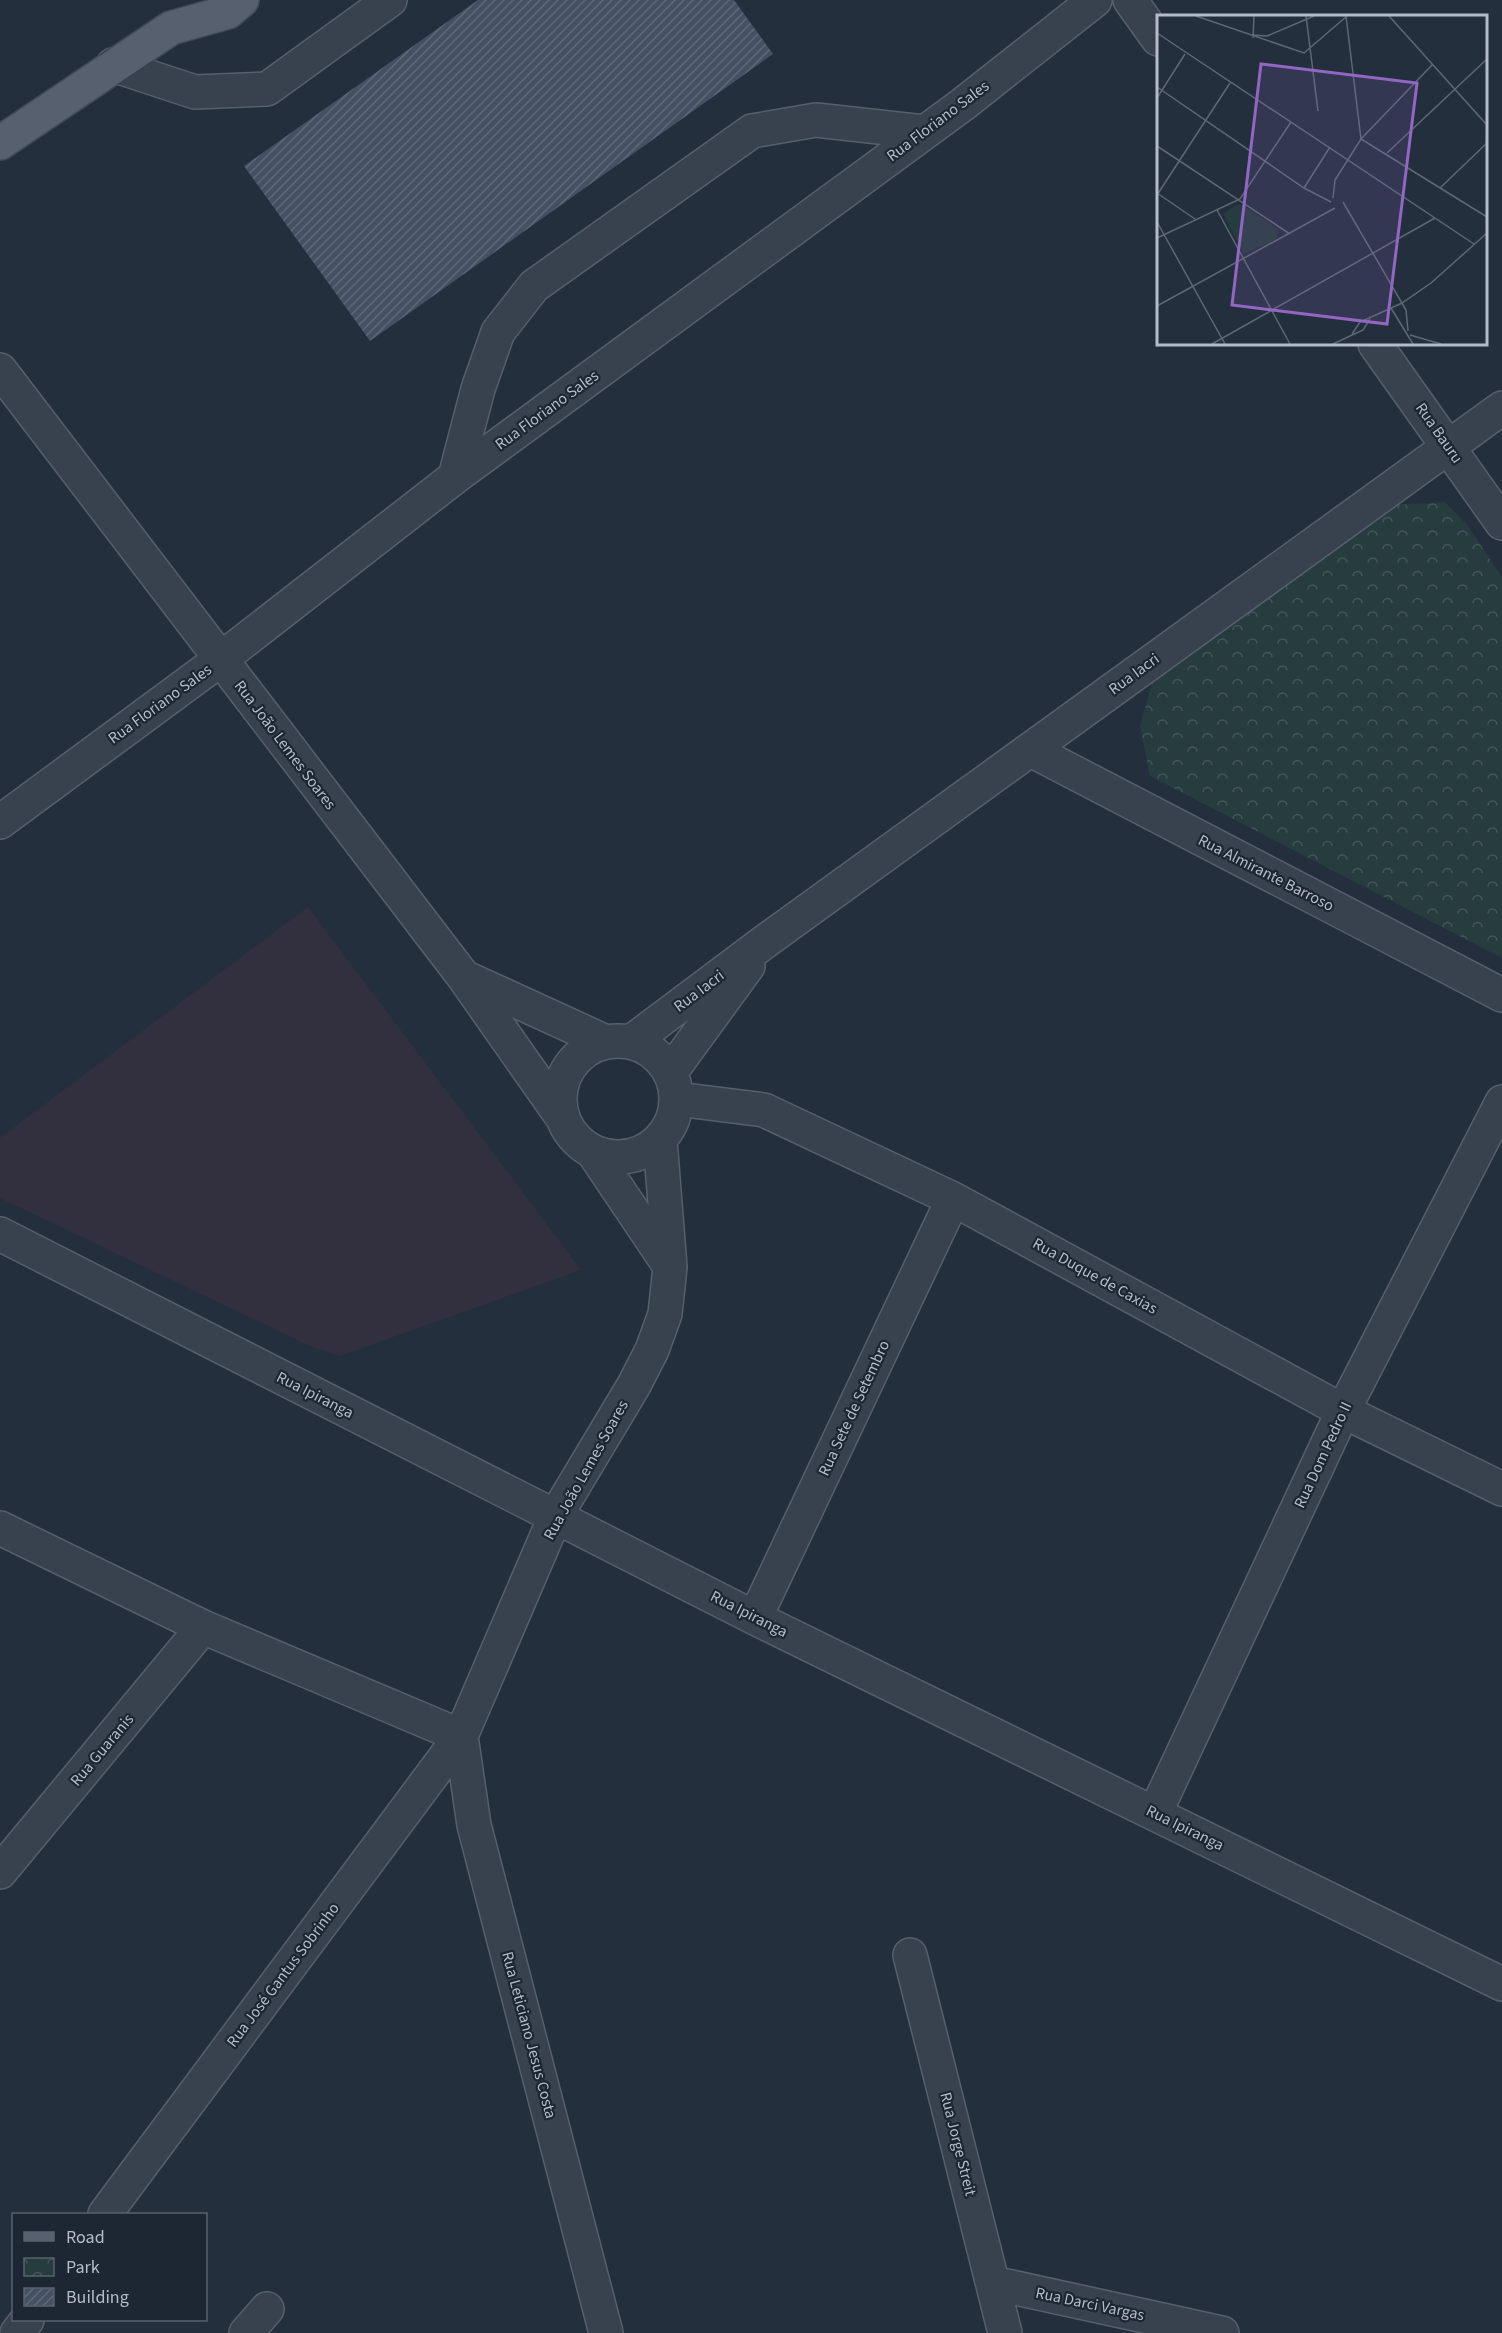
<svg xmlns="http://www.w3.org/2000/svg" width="1502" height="2333" font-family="'Source Sans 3',sans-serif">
	<defs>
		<pattern id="park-crowns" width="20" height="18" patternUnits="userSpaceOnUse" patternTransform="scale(1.5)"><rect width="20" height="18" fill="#263c3f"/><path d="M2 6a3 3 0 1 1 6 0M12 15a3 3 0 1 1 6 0" fill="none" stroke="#435659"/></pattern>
		<pattern id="building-hatch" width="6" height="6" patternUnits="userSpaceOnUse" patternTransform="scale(1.5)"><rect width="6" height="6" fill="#455162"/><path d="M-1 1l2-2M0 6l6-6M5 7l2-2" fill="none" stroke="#5d6877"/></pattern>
	</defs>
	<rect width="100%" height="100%" fill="#242f3e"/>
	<!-- medical -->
	<path fill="#32303f" d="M308 907 581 1270 340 1356 312 1347 0 1198V1138Z"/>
	<!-- park -->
	<path fill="url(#park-crowns)" d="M1445 502 1468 526 1502 577V958L1150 776 1140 726 1152 683 1397 505Z"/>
	<!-- building -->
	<path fill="url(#building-hatch)" d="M478 0H734L773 54 370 341 244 166Z"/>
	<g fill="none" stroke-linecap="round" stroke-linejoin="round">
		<defs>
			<path id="minor" d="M1130 0 1158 39
				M113 65 195 92 267 89 390 0
				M1375 344 1502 523
				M0 370 463 976 562 1117
				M455 477 478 389 498 332 534 286 752 131 816 120 924 132
				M1031 750 1502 995
				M0 822 221 659 455 477 962 105 1095 0
				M464 977 606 1042
				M560 1099a58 58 0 1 1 116 0a58 58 0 1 1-116 0Z
				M631 1042 767 940 1502 408
				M670 1073 748 966
				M677 1099 764 1110 953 1199 1343 1411 1502 1489
				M593 1152 669 1265
				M0 1234 755 1618 1502 1984
				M0 1528 203 1627 461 1736
				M755 1618 953 1199
				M461 1736 474 1825 606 2333
				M1155 1813 1343 1411 1502 1102
				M0 1872 203 1627
				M910 1955 1005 2333
				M105 2214 461 1736 555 1517 634 1385 652 1350 665 1314 670 1267 660 1140
				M993 2283 1222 2333
				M17 2333 27 2320
				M246 2333 267 2309"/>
			<path id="major" d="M0 143 171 28 228 12 242 0"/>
		</defs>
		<!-- minor casing -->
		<use href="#minor" stroke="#565f6c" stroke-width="36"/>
		<!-- major casing -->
		<use href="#major" stroke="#414a57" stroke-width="36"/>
		<!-- minor -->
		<use href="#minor" stroke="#38414e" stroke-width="33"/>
		<!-- major -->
		<use href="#major" stroke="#56606e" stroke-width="33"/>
	</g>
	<g text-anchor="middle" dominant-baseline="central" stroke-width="4.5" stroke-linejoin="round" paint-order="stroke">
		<!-- street labels -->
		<g font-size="16" fill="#b4bcc9" stroke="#1d2633">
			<text transform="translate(938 121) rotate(-37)">Rua Floriano Sales</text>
			<text transform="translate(547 410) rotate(-36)">Rua Floriano Sales</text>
			<text transform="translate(1439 433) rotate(55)">Rua Bauru</text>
			<text transform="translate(1134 674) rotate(-36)">Rua Iacri</text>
			<text transform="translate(160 704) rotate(-36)">Rua Floriano Sales</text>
			<text transform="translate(285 745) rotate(53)">Rua João Lemes Soares</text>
			<text transform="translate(1266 873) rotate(27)">Rua Almirante Barroso</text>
			<text transform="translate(699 991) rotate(-37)">Rua Iacri</text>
			<text transform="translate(1095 1276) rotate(29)">Rua Duque de Caxias</text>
			<text transform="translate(315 1395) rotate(27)">Rua Ipiranga</text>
			<text transform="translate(854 1408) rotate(-65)">Rua Sete de Setembro</text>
			<text transform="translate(1323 1455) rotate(-65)">Rua Dom Pedro II</text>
			<text transform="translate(586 1470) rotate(-61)">Rua João Lemes Soares</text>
			<text transform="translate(749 1614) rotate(27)">Rua Ipiranga</text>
			<text transform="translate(102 1750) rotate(-50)">Rua Guaranis</text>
			<text transform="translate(1185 1828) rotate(26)">Rua Ipiranga</text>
			<text transform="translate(283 1975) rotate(-53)">Rua José Gantus Sobrinho</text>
			<text transform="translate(529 2035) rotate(75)">Rua Leticiano Jesus Costa</text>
			<text transform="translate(958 2144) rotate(76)">Rua Jorge Streit</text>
			<text transform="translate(1090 2304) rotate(12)">Rua Darci Vargas</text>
		</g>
	</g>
	<!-- overview -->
	<g transform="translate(1157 15)">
		<rect width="330" height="330" fill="#242f3e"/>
		<path d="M79 190H86L121 214 120 224 87 239 66 199Z" fill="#263c3f"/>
		<path fill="none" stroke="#5e6776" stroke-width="1.5" d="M39 1 147 38 190 1M149 1 161 96M189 1 204 124M232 1 330 110M0 18 317 229M95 20 110 21 157 1M96 23 97 1M0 72 147 173 174 187M0 83 28 39M204 124 330 202M0 131 133 219M230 138 330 44M147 173 173 132M283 173 330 128M0 178 38 204M0 180 73 68M176 183 178 165 204 124 275 50M186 187 249 295 251 316M60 195 133 329M0 207 68 329M0 223 83 184 134 107M0 291 178 193M234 293 256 329M195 319 203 307 245 288 274 268 330 218M253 320 284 329M55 329 278 203M176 329 206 315 213 304"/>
		<path fill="#9266c3" fill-opacity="0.15" stroke="#9266c3" stroke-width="3" d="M104 49 260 68 230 309 75 290Z"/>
		<rect width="330" height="330" fill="none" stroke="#b4bcc9" stroke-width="3"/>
	</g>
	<!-- legend -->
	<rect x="12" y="2213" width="195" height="108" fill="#1d2633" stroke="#59626f" stroke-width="1.5"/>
	<rect x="24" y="2232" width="30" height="9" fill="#56606e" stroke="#59626f" stroke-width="1.5"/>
	<text x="66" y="2243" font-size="18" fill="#b4bcc9">Road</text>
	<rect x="24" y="2258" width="30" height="18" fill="url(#park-crowns)" stroke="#59626f" stroke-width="1.5"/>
	<text x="66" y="2273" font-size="18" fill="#b4bcc9">Park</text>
	<rect x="24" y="2288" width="30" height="18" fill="url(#building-hatch)" stroke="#59626f" stroke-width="1.5"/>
	<text x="66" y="2303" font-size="18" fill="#b4bcc9">Building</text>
</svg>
